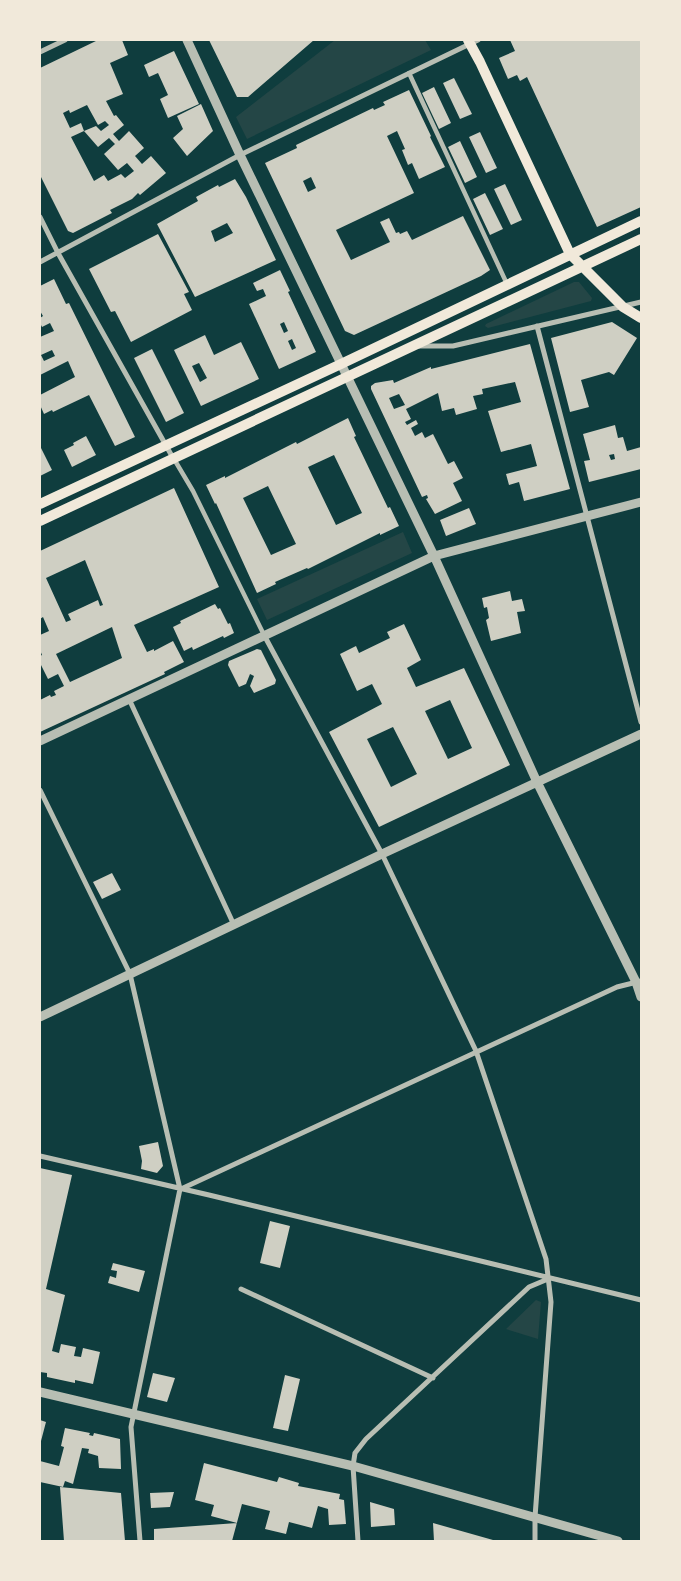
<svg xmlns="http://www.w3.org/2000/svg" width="681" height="1581" font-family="'Public Sans',sans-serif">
	<rect width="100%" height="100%" fill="#0f3d3e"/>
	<!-- green -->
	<path fill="#244646" d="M335 40H425L431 50 247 139 236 117Z
		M574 282H579L592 298 591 301 488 328 485 326 486 324Z
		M403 532 412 553 267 620 257 599Z
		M536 1300 541 1302 538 1339 506 1329Z"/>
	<!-- building -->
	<path fill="#cfcfc3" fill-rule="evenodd" d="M98 40H122L128 55 110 63 123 94 106 101 114 116 116 115 124 125 113 134 119 141 129 131 144 148 135 156 142 164 151 156 166 173 140 195 138 193 132 199 110 210 112 213 73 233 68 231 40 175V68ZM87 105 98 125 105 121 109 125 101 131 96 126 84 131 98 147 109 138 115 144 104 154 118 170 127 163 134 171 125 178 121 174 108 181 104 175 94 181 71 137 84 131 81 123 70 128 63 113 69 110 70 113Z
		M209 40H314L248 97H237Z
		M510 40H641V207L597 227 527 77 520 81 517 75 508 79 499 58 515 51Z
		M174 51 199 104 168 118 160 99 168 95 158 73 149 77 144 65Z
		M454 78 472 114 460 119 443 83Z
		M434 87 451 123 439 129 422 93Z
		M409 90 431 136 430 137 445 167 419 179 412 163 408 165 402 150 405 149 397 131 387 136 414 193 336 230 351 260 390 242 380 222 389 218 396 233 399 232 400 234 407 231 412 240 463 216 490 270 481 276 354 335 345 331 265 163 297 148 296 145 373 108 374 110 385 105 383 102ZM311 177 316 188 308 192 303 181Z
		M201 104 213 131 187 156 173 138 183 129 177 116Z
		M480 132 497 168 486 173 469 137Z
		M460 141 477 177 465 183 448 147Z
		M235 179 246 197 276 260 195 297 157 224 198 201 196 197 218 185 219 187ZM227 223 233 233 215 242 211 231Z
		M505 184 522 220 511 225 494 189Z
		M485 193 503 229 490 235 473 199Z
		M158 234 189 292 184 294 192 310 131 342 115 311 111 312 89 269Z
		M280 270 290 291 288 292 316 352 279 369 249 304 266 296 263 289 257 291 253 283ZM284 322 288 331 284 333 280 324ZM292 339 296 348 292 350 288 341Z
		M54 279 66 304 69 303 135 437 115 446 89 395 53 412 52 410 44 414 40 405V395L75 377 68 361 40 375V337L54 331 50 323 42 327 40 323V318L43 316 40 311V286ZM52 350 55 356 44 361 41 355Z
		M612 322 637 338 614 375 609 372 581 380 589 407 570 412 551 338Z
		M205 335 214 355 241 342 259 379 201 406 174 350ZM199 363 207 378 200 382 192 366Z
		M530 344 570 489 524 501 519 482 509 485 506 474 537 466 531 444 501 452 488 411 521 402 515 382 482 389 483 394 473 396 477 409 456 415 454 408 442 411 438 393 406 409 411 419 405 422 407 425 416 420 418 424 411 428 415 436 422 432 425 438 433 434 448 464 454 461 463 478 453 483 462 501 435 514 426 499 428 498 427 495 422 497 371 389V386L375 383 393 380 394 383 431 367V369ZM399 394 405 405 394 409 389 398Z
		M152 349 184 413 166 422 134 358Z
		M348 418 356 436 354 437 388 508 390 507 399 526 380 535V533L308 569 307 568 275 582 276 584 257 593 216 503 215 504 206 485 225 476V478L296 442 297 444ZM334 455 362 513 336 525 308 467ZM268 486 296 544 271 555 243 498Z
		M615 425 618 438 623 437 627 451 641 447V469L589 482 584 461 590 460 583 434ZM614 454 615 459 611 460 609 455Z
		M86 436 96 455 72 467 64 450 74 445 73 443Z
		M40 446 52 470 40 476Z
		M174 488 219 587 134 625 147 652 154 649V651L173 641 184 662 164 672 165 674 40 732V700L50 695 51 697 56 695 54 691 64 686 58 674 48 679 40 663V656L42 655 40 650V635L49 631 43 617 40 619V551ZM85 560 103 605 100 606 98 600 68 614 71 620 66 622 46 578ZM112 627 122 658 70 682 56 654Z
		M469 508 476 524 446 536 440 520Z
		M510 591 512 601 522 599 525 611 517 612 521 633 491 641 486 620 489 618 487 607 484 608 482 598Z
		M215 604 218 609 220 608 228 624 230 623 234 633 224 638 223 636 193 650 192 647 184 651 173 627 181 623 180 621Z
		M404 624 421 660 407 668 416 687 464 668 510 765 379 827 329 732 382 704 372 684 357 691 340 654 356 646 359 653 390 638 387 632ZM450 700 472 748 448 759 425 711ZM393 727 417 774 391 787 367 739Z
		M257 649 261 650 276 680 275 684 254 693 250 686 254 676 250 674 246 684 239 687 228 665 229 661Z
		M112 873 121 890 102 899 93 882Z
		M158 1142 163 1166 157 1173 141 1169 142 1161 139 1146Z
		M40 1168 72 1175 46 1289 65 1295 52 1351 59 1353 61 1344 76 1347 74 1356 81 1357 83 1348 100 1352 93 1384 75 1380V1383L47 1377V1373L40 1372Z
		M270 1221 290 1226 280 1268 260 1263Z
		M113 1263 145 1271 139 1292 108 1283 110 1276 116 1278 117 1271 111 1270Z
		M153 1373 175 1378 167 1402 147 1397Z
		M285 1375 300 1379 288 1431 273 1428Z
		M40 1420 46 1422 41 1441H40Z
		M65 1428 90 1433 89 1435 93 1436 94 1433 120 1439 121 1469 99 1468 98 1456 88 1453 89 1449 82 1448 73 1484 65 1481 63 1487 40 1482V1461L59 1466 64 1447 61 1446Z
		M204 1463 277 1482 279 1477 299 1483 298 1486 340 1494 339 1499 344 1500 346 1524 329 1525 328 1509 318 1506 312 1528 289 1522 286 1534 265 1529 270 1511 242 1504 232 1541H154V1529L237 1523 211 1516 214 1505 195 1500Z
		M60 1487 121 1493 125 1541H64Z
		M174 1492 170 1507 151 1508 150 1493Z
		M370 1502 394 1509 395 1525 371 1527Z
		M433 1523 493 1540V1541H434Z"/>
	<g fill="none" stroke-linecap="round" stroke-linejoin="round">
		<!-- pedestrian -->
		<path stroke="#b8beb3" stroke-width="4.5" d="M409 73 507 284
			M174 459 193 491 264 635"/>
		<!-- minor -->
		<path stroke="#b8beb3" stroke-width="5" d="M40 52 65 40
			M40 217 58 253 173 458
			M40 262 240 155 478 40
			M537 326 641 722
			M419 346H453L641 302
			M264 635 382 854 476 1051 546 1259 551 1302 535 1517V1541
			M129 699 234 925
			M40 790 130 974 180 1189 131 1427 140 1541
			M40 1156 209 1195 641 1300
			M181 1189 617 987 641 981
			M241 1289 433 1378
			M358 1541 353 1466 355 1453 366 1439 529 1287 548 1279"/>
		<!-- tertiary -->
		<path stroke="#b8beb3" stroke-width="9" d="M187 40 240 155 434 556 537 782 636 982 641 997
			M40 741 434 556 641 502
			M40 1017 382 854 641 734
			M40 1392 353 1466 618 1541"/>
		<!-- secondary -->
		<path stroke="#f1e9da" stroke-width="10" d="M468 40 480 62 570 254 623 307 641 318
			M40 504 341 364 641 221
			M40 521 641 239"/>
	</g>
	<!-- border -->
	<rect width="681" height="1581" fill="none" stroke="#f1e9da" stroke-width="82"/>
</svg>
